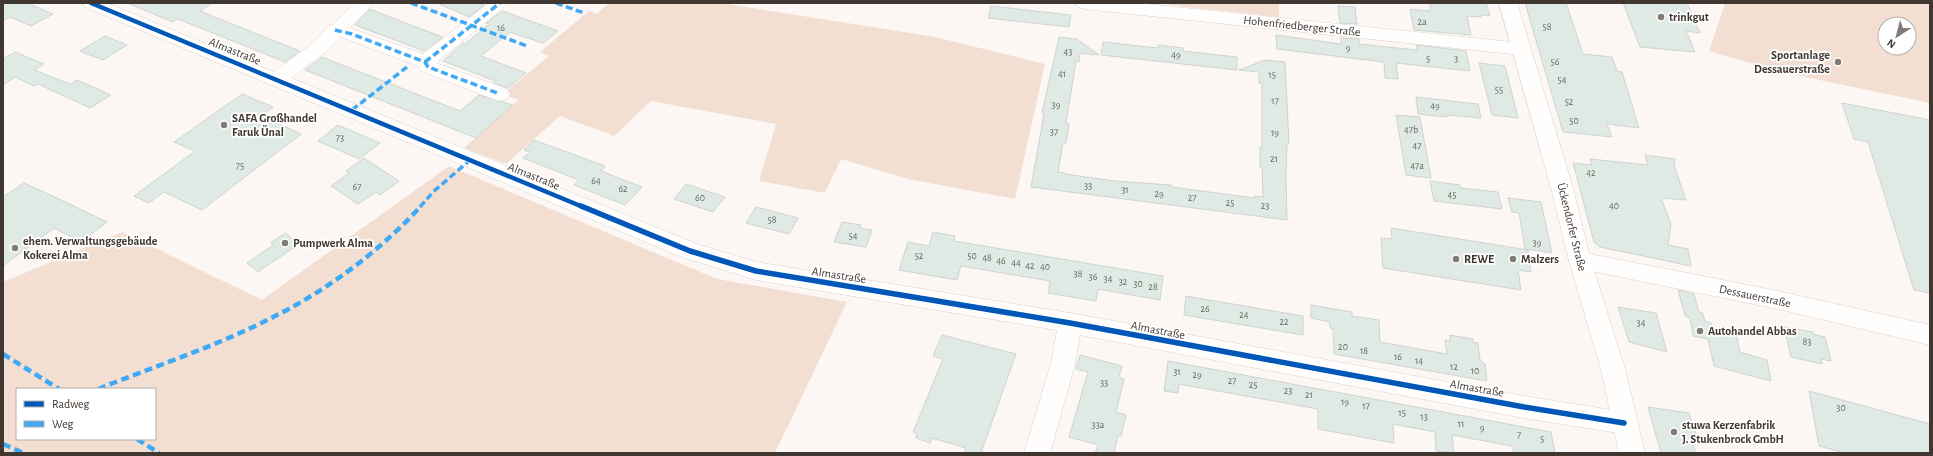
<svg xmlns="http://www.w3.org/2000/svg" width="1933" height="456" font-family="'Alegreya Sans',sans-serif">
	<rect width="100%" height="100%" fill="#fcf7f4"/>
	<!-- green -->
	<path fill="#f3dfd1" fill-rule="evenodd" d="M609 3H721L935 37 1045 64 1015 199 908 179 841 159 825 193 759 181 776 124 651 101 614 136 560 116 506 164 464 148 519 100 503 94 549 56 540 52 589 11 597 14Z
		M1153 3H1279V17Z
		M1725 3H1930V103L1781 72 1709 51ZM1885 24H1909V48H1885Z
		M449 166 717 279 847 302 775 453H3V282L122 232 262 300ZM17 389H155V439H17Z"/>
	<!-- building -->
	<path fill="#dfeae5" stroke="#d0d3d0" d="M3 3H27L53 14 31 26 10 17 3 21Z
		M127 3H212L200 11 300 51 285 62 178 19 173 22Z
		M437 3H478L484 5 469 17Z
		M1430 3H1486L1490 16 1481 15V17L1467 16 1471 35 1414 30 1410 9 1430 11Z
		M1525 3H1566L1583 54 1612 57 1617 71 1622 72 1639 128 1607 124 1612 137 1563 132Z
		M1623 3H1687L1700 33 1686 31 1695 52 1640 47Z
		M991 6 1071 15 1069 27 988 18Z
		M1338 6 1355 7 1357 24 1340 23Z
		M370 9 421 29 443 37 424 51 355 25Z
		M503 11 558 31 543 43 510 32 481 56 526 73 508 88 494 83 495 81 443 61 463 43 465 44 489 24 486 23 501 12Z
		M1276 35 1341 44V38L1359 39V44L1417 50 1416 45 1466 51 1470 71 1396 63 1398 79 1385 78 1384 62 1277 49Z
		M105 36 127 45 103 60 80 51Z
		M1059 37 1077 39 1099 55 1080 53 1079 62 1076 61 1066 123 1069 124 1066 143H1063L1058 172 1065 173V174L1115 181 1171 185V187L1255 198V196L1263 197 1262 167H1260V147H1262V83H1259V72L1239 70 1265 60 1285 62 1289 143H1287L1286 177 1287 220 1031 187 1044 114 1042 113Z
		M1103 42 1158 48V45L1183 48V51L1237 57V70L1101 55Z
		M15 52 44 64 34 70 70 84 77 80 111 95 90 108 38 84 34 86 15 77 3 85V59Z
		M322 57 460 111 479 95 513 105 476 138 305 70Z
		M1479 63 1505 66 1518 118 1492 115Z
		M242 94 273 107 261 116 301 134 202 210 164 192 149 203 134 196 195 151 174 142Z
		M1416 97 1478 104 1481 118 1446 115 1447 117 1418 114Z
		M1842 103 1930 120V293L1914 290 1868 142 1854 139Z
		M1396 115 1420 117 1431 178 1406 175Z
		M338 125 380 143 359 159 318 141Z
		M534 140 605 166 601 171 642 187 625 205 574 185 579 180 523 158 530 152 524 150Z
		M1645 155 1675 159 1674 165 1686 200 1661 198 1671 224 1668 245 1688 249 1691 266 1600 247 1594 242 1573 163 1592 165 1590 159 1648 165Z
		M364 158 399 181 380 195 376 192 358 204 331 186 349 173 346 171Z
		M1430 181 1460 185V188L1498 192 1502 209 1434 201Z
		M24 183 59 199 107 222 81 242 54 228 3 266V197Z
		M686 184 725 197 713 212 674 199Z
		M1508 198 1541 202 1552 253 1525 249 1519 213 1512 212Z
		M756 207 798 218 789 234 746 223Z
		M842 222 861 225 860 228 872 230 866 247 834 242Z
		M1391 228 1528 250 1531 272 1518 270 1521 290 1383 268 1381 238 1392 239Z
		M933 232 955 236 954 241 1163 276 1160 300 1098 289 1096 301 1048 293 1050 281 961 266 957 280 899 270 908 242 929 246Z
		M285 233 299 244 258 272 247 263 273 245 271 243Z
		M1678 290 1694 294 1699 312H1702L1705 321 1711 323 1712 327 1736 333 1740 352 1767 360 1771 381 1714 366 1708 339 1693 336 1690 318 1685 316Z
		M1186 296 1303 316V335L1184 315Z
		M1311 305 1352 312V316L1379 320 1380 342 1447 354 1445 340 1450 341V335L1473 339V342L1478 343 1480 360 1485 364 1487 381 1334 354 1333 329 1330 328V322L1311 318Z
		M1618 307 1656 313 1667 352 1629 342Z
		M1784 327 1813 332V334L1825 337 1831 361 1821 359 1822 364 1791 357Z
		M942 335 1016 354 981 453H964L966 448 932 438 930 443 916 438 917 434 913 432 943 359 933 356Z
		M1080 355 1122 366 1119 377 1124 379 1116 412 1126 415 1121 436 1118 435 1114 453H1095L1098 445 1069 437 1088 372 1076 369Z
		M1168 361 1551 432 1555 453H1514L1512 446 1452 435 1454 453 1436 451 1435 432 1393 424 1394 443 1318 429V409L1179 384 1178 393 1164 391Z
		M1809 391 1930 424V453H1845L1819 446Z
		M1648 407 1689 413 1699 442H1692L1696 453H1661Z"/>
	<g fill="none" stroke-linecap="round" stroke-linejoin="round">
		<defs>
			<path id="minor" d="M82 3H107L274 72 313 43 328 26 332 25 355 3H374L350 28 423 54 489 3H509L436 63 507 89 510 94 507 99 500 101 493 99 421 71 418 66 341 37 327 51 291 78 697 244 756 262 1070 313 1524 396 1624 412 1633 415 1637 423 1633 431 1624 434 1524 418 1080 335 1075 364 1050 453H1024L1051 364 1057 330 756 280 682 257 85 7Z
				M1075 3H1137L1521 43 1528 45 1530 49 1528 53 1521 55 1084 9 1078 7Z
				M1580 252 1778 291 1930 325V345L1778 309 1572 267 1569 261 1572 255Z"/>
			<path id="major" d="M1499 3H1517L1573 188 1591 261 1625 369 1645 453H1619L1601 369 1569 261 1551 188Z"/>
		</defs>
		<!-- minor casing -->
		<use href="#minor" stroke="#d8d2cd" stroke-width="1"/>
		<!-- major casing -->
		<use href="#major" stroke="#d8d2cd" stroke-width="1"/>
		<!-- minor -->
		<use href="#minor" fill="#fffefd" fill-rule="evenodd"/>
		<!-- major -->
		<use href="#major" fill="#fffefd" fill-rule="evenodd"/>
		<!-- quiet-far1 -->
		<path stroke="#3fa9f5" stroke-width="3.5" stroke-dasharray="7 3.5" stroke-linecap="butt" d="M411 3 527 46
			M556 3 584 13
			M335 30 352 34 425 62 428 67 500 94
			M425 62 500 3
			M352 110 407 67
			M420 207 433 192 469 161"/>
		<!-- quiet -->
		<path stroke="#3fa9f5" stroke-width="4.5" stroke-dasharray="8 4.5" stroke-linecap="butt" d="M3 354 59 389
			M98 389C158 365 220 345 277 315 329 289 382 249 421 206
			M137 439 159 453
			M3 444 23 453"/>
		<defs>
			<path id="cycleway-far1" d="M91 3 583 207"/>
			<path id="cycleway" d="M581 206 690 251 756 271 1070 323 1524 407 1624 423"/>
		</defs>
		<!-- cycleway-far1 casing -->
		<use href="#cycleway-far1" stroke="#fff" stroke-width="6"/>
		<!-- cycleway casing -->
		<use href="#cycleway" stroke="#fff" stroke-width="8"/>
		<!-- cycleway-far1 -->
		<use href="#cycleway-far1" stroke="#0057b8" stroke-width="4.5"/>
		<!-- cycleway -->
		<use href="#cycleway" stroke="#0057b8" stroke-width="5.5"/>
	</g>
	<!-- markers -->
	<g fill="#827a75" stroke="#fff" stroke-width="1.5">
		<circle cx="1661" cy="17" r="4"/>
		<circle cx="1838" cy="62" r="4"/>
		<circle cx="224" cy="125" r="4"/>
		<circle cx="285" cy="243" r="4"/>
		<circle cx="15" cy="248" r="4"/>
		<circle cx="1456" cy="259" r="4"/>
		<circle cx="1513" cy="259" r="4"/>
		<circle cx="1700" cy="331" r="4"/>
		<circle cx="1674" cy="432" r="4"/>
	</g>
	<g text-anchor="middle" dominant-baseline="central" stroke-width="3.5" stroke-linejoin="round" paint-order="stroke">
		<!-- number labels -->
		<g font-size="10" fill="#68645e">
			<text x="1422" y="22">2a</text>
			<text x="1547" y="27">58</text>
			<text x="501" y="28">16</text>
			<text x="1348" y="48">9</text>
			<text x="1068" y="52">43</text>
			<text x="1176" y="55">49</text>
			<text x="1428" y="59">5</text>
			<text x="1456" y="59">3</text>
			<text x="1555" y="62">56</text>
			<text x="1062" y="74">41</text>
			<text x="1272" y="75">15</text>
			<text x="1562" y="80">54</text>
			<text x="1499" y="90">55</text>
			<text x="1275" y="101">17</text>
			<text x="1569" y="102">52</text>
			<text x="1056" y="105">39</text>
			<text x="1435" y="106">49</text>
			<text x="1574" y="121">50</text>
			<text x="1411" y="130">47b</text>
			<text x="1054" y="132">37</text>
			<text x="1275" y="133">19</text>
			<text x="340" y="138">73</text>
			<text x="1417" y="146">47</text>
			<text x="1274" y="159">21</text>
			<text x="240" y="166">75</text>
			<text x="1417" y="166">47a</text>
			<text x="1591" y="173">42</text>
			<text x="596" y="181">64</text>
			<text x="1088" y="186">33</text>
			<text x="357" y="187">67</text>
			<text x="623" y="189">62</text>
			<text x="1125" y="190">31</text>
			<text x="1159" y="194">29</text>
			<text x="1452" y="195">45</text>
			<text x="700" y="198">60</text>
			<text x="1192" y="198">27</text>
			<text x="1230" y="203">25</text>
			<text x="1265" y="206">23</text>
			<text x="1614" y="206">40</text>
			<text x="772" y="220">58</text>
			<text x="853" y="236">54</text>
			<text x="1537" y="243">39</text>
			<text x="919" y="256">52</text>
			<text x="972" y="256">50</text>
			<text x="987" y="258">48</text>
			<text x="1001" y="261">46</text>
			<text x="1016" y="263">44</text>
			<text x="1030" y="266">42</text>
			<text x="1045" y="267">40</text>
			<text x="1078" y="274">38</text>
			<text x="1093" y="277">36</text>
			<text x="1108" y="279">34</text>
			<text x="1123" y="282">32</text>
			<text x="1138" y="284">30</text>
			<text x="1153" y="287">28</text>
			<text x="1205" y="309">26</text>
			<text x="1244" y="315">24</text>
			<text x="1284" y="322">22</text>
			<text x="1641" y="323">34</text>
			<text x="1807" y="342">83</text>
			<text x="1343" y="347">20</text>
			<text x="1364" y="351">18</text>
			<text x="1398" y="357">16</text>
			<text x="1419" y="361">14</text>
			<text x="1454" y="367">12</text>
			<text x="1475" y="371">10</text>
			<text x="1177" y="372">31</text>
			<text x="1197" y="375">29</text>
			<text x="1232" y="381">27</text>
			<text x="1104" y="383">33</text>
			<text x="1253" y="385">25</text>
			<text x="1288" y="391">23</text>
			<text x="1309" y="395">21</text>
			<text x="1345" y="402">19</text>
			<text x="1366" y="406">17</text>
			<text x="1841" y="408">30</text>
			<text x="1402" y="413">15</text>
			<text x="1424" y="417">13</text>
			<text x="1461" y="424">11</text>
			<text x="1098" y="425">33a</text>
			<text x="1482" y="428">9</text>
			<text x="1519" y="435">7</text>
			<text x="1542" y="439">5</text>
		</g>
		<!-- poi labels -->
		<g font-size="12" font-weight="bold" fill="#403731" stroke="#fff" text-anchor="start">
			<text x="1669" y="17">trinkgut</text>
			<text x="1830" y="55" text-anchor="end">Sportanlage<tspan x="1830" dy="14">Dessauerstraße</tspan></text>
			<text x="232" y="118">SAFA Großhandel<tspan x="232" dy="14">Faruk Ünal</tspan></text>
			<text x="23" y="241">ehem. Verwaltungsgebäude<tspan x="23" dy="14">Kokerei Alma</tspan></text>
			<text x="293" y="243">Pumpwerk Alma</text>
			<text x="1464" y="259">REWE</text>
			<text x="1521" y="259">Malzers</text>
			<text x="1708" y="331">Autohandel Abbas</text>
			<text x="1682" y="425">stuwa Kerzenfabrik<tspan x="1682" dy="14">J. Stukenbrock GmbH</tspan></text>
		</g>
		<!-- street labels -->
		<g font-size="12" fill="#403731" stroke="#fff">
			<text transform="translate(1302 26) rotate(6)">Hohenfriedberger Straße</text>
			<text transform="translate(235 51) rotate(22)">Almastraße</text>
			<text transform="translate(534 176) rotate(22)">Almastraße</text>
			<text transform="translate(1572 227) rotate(76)">Ückendorfer Straße</text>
			<text transform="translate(839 275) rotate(9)">Almastraße</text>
			<text transform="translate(1755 296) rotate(12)">Dessauerstraße</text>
			<text transform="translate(1158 330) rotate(11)">Almastraße</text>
			<text transform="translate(1477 388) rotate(10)">Almastraße</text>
		</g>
	</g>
	<!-- border -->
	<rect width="1933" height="456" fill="none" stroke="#403731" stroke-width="8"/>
	<!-- legend -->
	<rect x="16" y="388" width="140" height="52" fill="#ffffff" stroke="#b3afad"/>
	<rect x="24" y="401" width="20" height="6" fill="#0057b8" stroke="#b3afad"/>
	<text x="52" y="408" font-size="12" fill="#403731">Radweg</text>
	<rect x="24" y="421" width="20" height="6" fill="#3fa9f5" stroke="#b3afad"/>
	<text x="52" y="428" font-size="12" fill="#403731">Weg</text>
	<!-- north arrow -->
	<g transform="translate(1897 36) rotate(216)"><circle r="19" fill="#ffffff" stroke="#b3afad"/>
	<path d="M0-3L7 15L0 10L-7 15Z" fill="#827a75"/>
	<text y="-6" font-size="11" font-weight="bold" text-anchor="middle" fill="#403731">N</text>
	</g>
</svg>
